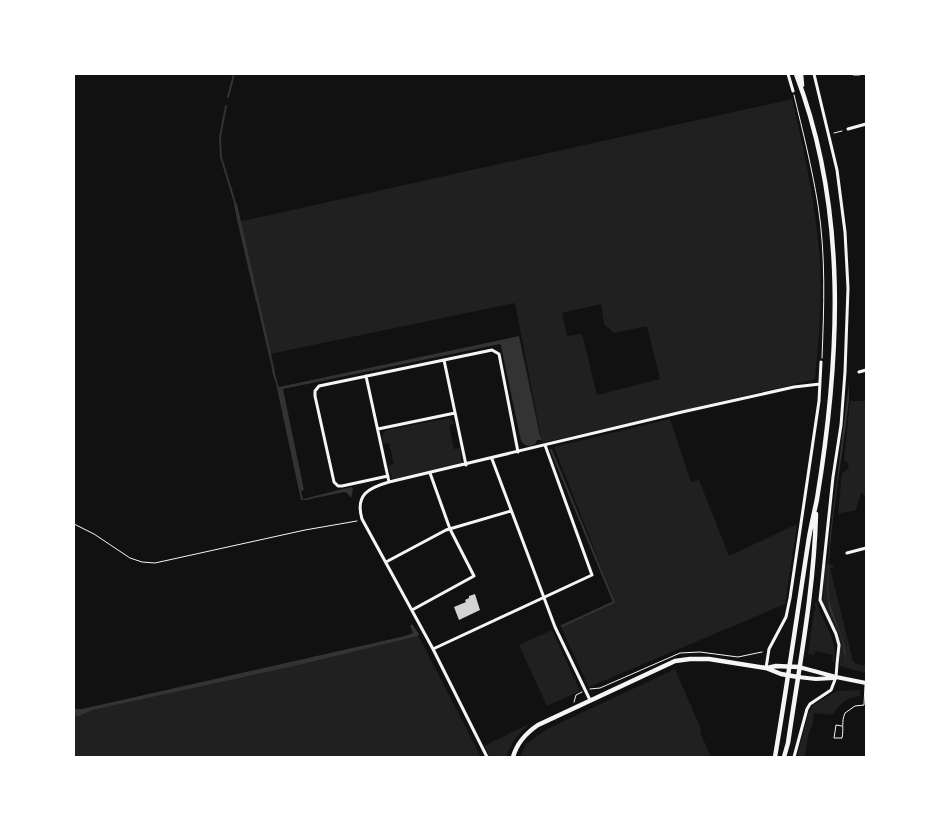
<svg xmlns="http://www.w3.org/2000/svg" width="940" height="831" font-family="Arial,sans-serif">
	<rect width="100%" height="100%" fill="#111"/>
	<!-- green -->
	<path fill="#202020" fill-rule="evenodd" d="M792 99C805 153 816 207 820 262 822 300 819 340 815 378L812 380 542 443 515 303 270 354 238 222ZM601 304 604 324 614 333 647 326 660 379 597 395 582 334 567 336 562 313Z
		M850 401H866V496L861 493 856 510 838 514 842 473 846 471 849 467 847 462 844 460Z
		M449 418 455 424 449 425 454 449 460 448 462 463 394 479 392 478 388 466 394 464 389 443 383 444C382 438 381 434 387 430Z
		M670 419 691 482 699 480 729 556 797 524 785 604 589 687 561 627 615 602 554 447Z
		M824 564 833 565 834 567 830 568 853 661 855 663 866 666V673L840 666 839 636 827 613 823 600Z
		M817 602C822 623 839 639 834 662L832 661 833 655 815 651 814 655 808 654 814 611H815L816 607H814L815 603Z
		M552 630 580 691 547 706 519 645Z
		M418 635 481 757H74V708L82 714 85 711Z
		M675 669 701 729 700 732 711 757H520L526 744 549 728Z
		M860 690V696C848 697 839 703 833 715L814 713 813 723 808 735 805 757H797L808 714 813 705 837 691Z
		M529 724 514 740 506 757H490L484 746Z"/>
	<!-- water -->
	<path fill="#333" d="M237 204 275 372 273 373 234 205Z
		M519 336 540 436 542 440H537L535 444C530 447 525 447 521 441L501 346 500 344 283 389 304 490 301 491 303 499 351 487 353 489 351 498 347 493 344 492 306 500H301L275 379H276L279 387Z
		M849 383V400C842 461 829 524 828 586 828 616 847 633 846 663L842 638 829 609 827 587 830 535Z
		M412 624 419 634 418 636 294 666 92 710C87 712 81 716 76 717L74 712 75 709H82L405 636 413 633 410 626Z"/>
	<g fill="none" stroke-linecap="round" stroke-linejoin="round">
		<!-- stream -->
		<path stroke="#333" stroke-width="2" d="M228 97 234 74
			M226 106 220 137 221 157 236 206
			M237 215 257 301
			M273 371 276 381
			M551 450 614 602 562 626"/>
	</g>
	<!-- building -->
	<path fill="#d3d3d3" d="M475 594 480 610 459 620 454 607 466 602 465 600 469 598V596Z"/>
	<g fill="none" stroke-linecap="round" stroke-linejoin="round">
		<!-- path -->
		<path stroke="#f5f5f5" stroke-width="1" d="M794 95C803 132 812 168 818 205 826 256 824 307 822 358
			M834 133 842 131
			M74 524 94 534 130 558 142 562 155 563 305 530 357 521
			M590 689 600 688 680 653 700 652 738 657 762 652
			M574 702 576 695 582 692"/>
		<!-- service -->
		<path stroke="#f5f5f5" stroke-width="1" d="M842 726 836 725 834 738H842C844 729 841 722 845 713L855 706 864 705 865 685"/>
		<!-- minor -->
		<path stroke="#f5f5f5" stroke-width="3" d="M788 74 793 91
			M854 74H859
			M848 129 866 124
			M444 360 466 465
			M859 372 866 370
			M366 376 389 482
			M378 429 455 413
			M492 459 555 627 590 700
			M388 476 342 486H338L334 482 315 396V391L319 386 492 350 499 354 518 452
			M847 553 866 548
			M386 562 446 530 511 511
			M412 610 474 576 450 529 430 473
			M433 649 592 575 545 445
			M766 668 769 649 786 617 790 598 819 401 821 362
			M487 757 433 649 362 519C355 495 368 488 389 482L682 412 794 387 820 384
			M794 757 807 709 810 704 831 690 836 677 837 664 839 645 836 634 820 600 833 477 841 425 845 372 848 288 845 232 837 170 814 74"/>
		<!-- tertiary -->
		<path stroke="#f5f5f5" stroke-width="4" d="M799 667 836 677 866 683
			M798 677 816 679 834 678"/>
		<!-- secondary -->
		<path stroke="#f5f5f5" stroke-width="4.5" d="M767 668 776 666 799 667
			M513 757C517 743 526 733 538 725L675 661 690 659H709L766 668 781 674 798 677"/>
		<!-- primary -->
		<path stroke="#f5f5f5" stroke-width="4.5" d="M801 74 802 85
			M775 757C787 686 797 615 808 544 810 529 814 514 817 499 840 358 848 210 796 74
			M784 757 788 743C799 667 814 591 816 514"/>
	</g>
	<!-- border -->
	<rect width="940" height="831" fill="none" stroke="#ffffff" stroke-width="150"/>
</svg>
